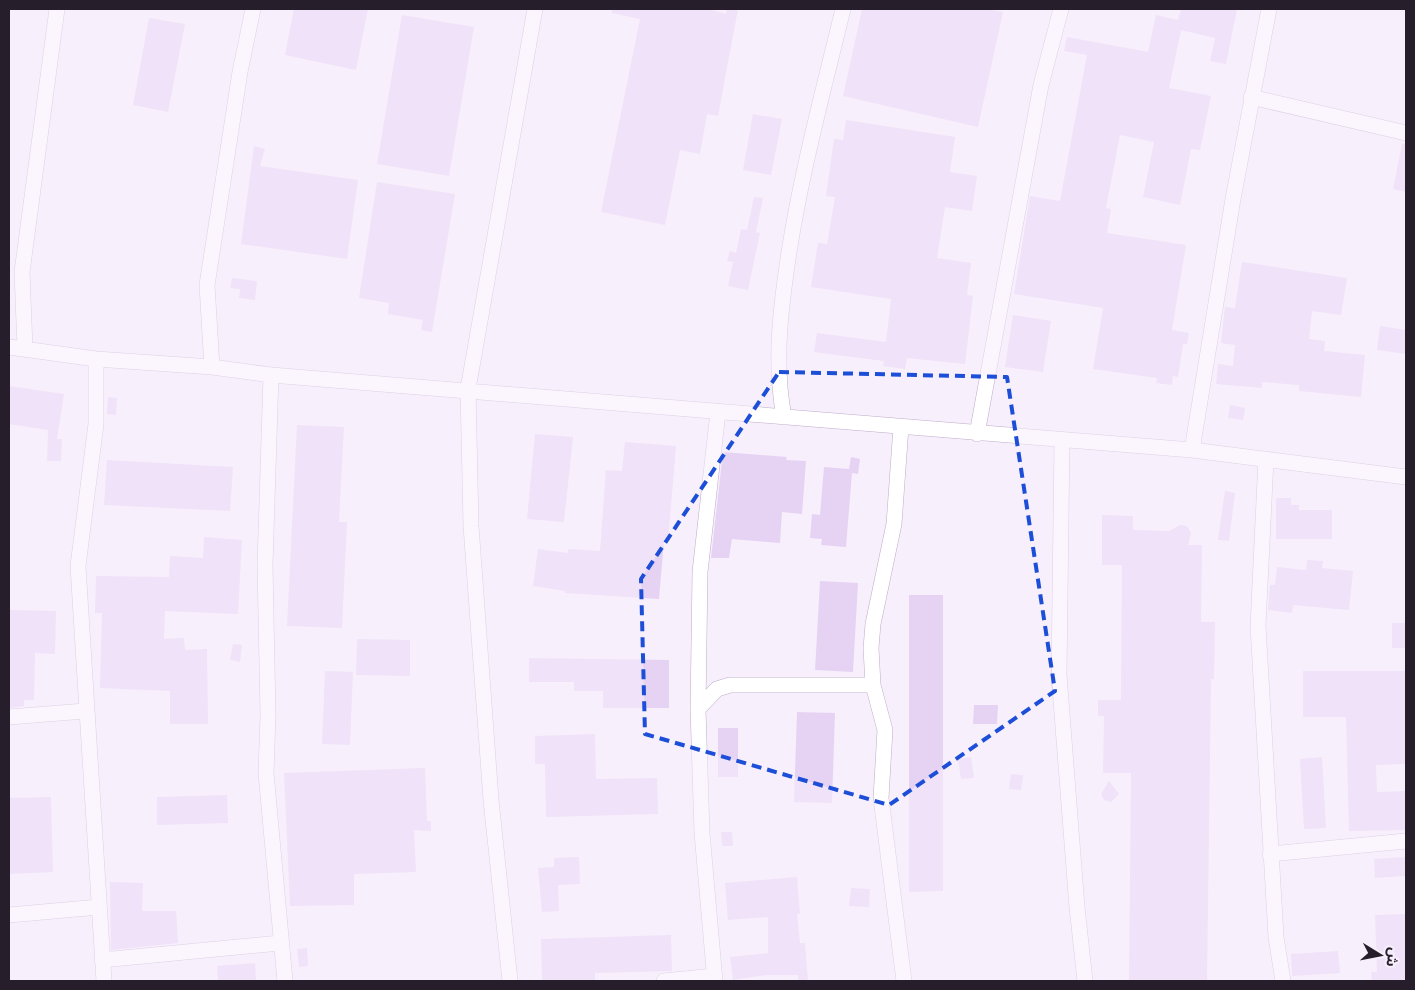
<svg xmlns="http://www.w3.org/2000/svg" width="1415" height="990" font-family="Lato,'Noto Sans Arabic',sans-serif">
	<rect width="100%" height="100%" fill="#f7effc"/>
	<!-- building -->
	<path fill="#e6d3f3" d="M294 9H368L356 70 285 55Z
		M612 9H709L726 14 727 9H738L718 116 707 114 700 154 680 150 665 225 601 212 640 19 612 13Z
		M862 9H988L1003 12 978 127 843 96Z
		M1181 9H1237L1226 64 1210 61 1215 38 1181 30 1169 88 1211 96 1200 150 1191 149 1180 205 1143 197 1154 142 1120 135 1106 208 1111 209 1107 233 1186 245 1172 330 1189 333 1187 344H1183L1178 377 1173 376 1172 385 1156 383 1157 378 1093 369 1103 308 1014 294 1030 196 1060 201 1087 55 1064 51 1067 37 1148 52 1156 15 1178 20Z
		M402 15 474 27 449 176 377 164Z
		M149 18 185 24 168 112 133 105Z
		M753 114 782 119 771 175 743 170Z
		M846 120 955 137 950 172 977 176 972 211 945 207 937 258 971 263 967 295 973 296 965 364 907 358 905 369 883 366 884 361 814 352 817 333 886 342 891 299 811 287 818 243 827 244 835 197 826 196 834 139 843 140Z
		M1402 144H1406V192L1393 189Z
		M254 146 265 149 260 166 358 180 347 259 241 244Z
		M377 182 455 194 432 332 421 330 423 320 388 314 389 303 359 298Z
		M754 197 763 198 756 232 760 233 748 290 728 286 733 262 727 261 730 251 736 253 741 229 747 230Z
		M1242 262 1347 278 1341 315 1312 311 1309 339 1325 341 1324 351 1365 355 1361 397 1299 391V385L1262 382V388L1216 384 1218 364 1233 366 1235 345 1221 343 1225 307 1235 308Z
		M232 278 257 281 255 300 239 298 240 289 230 288Z
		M1013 315 1051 321 1043 372 1005 367Z
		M1380 326 1406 330V354L1377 350Z
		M9 386 64 394 57 439H62L61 461H47L48 430 9 424Z
		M108 397 117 398 116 415 107 414Z
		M1230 405 1245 408 1243 420 1228 418Z
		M297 425 344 427 339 522H347L342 628 287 626Z
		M535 434 573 437 564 522 527 519Z
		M625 442 676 446 668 541H664L659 599 565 593V591L533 586 538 549 568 553V549L600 551 606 470 622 471Z
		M723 452 787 457 786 460 806 461 802 514 782 512 780 543 732 539 729 558H711Z
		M851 457 860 459 858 474 852 473 846 547 821 545 822 539 810 538 812 514 820 515 824 467 849 469Z
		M107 460 233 467 230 511 104 505Z
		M1225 491 1235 493 1229 541 1218 540Z
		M1276 498H1291V505H1299V510H1332V539H1276Z
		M1102 515 1133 516V530L1169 531 1180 525 1187 526 1191 533 1188 545H1202L1201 622H1215L1214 679H1211L1207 981H1129L1131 773H1103L1104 716H1098V700H1121L1122 565H1102Z
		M204 537 242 540 238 614 165 611 164 639 184 638 185 650 207 649 208 724H170V691L100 688 102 613H95L96 576 169 577 170 556 203 558Z
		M1307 560 1323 561 1322 568 1353 571 1349 610 1293 605 1292 613 1268 610 1270 585H1275L1277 567 1306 570Z
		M820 581 858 583 853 672 815 670Z
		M909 595H943V891L909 892Z
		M9 610 56 611 55 654 35 653 34 700H24V706L9 708Z
		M1392 623H1406V648H1392Z
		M357 639 410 640V676L356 675Z
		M233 644 242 645 240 662 230 660Z
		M529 658 669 660V708H603V691H574V682H529Z
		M325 671 353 672 350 745 322 744Z
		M1303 671H1406V764L1376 765 1377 792 1406 791V830L1349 831 1346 717H1303Z
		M974 705H998L997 724H973Z
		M797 712 835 713 832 803 794 802Z
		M718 728H738V777H718Z
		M595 734 596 779 657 778 658 814 546 817 545 764H535V736Z
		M971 757 974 778 961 779 958 759Z
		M1322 757 1326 828 1304 829 1300 759Z
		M425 768 427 821H431V831L414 830 416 872 354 874V905L290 906 284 773Z
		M1011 774 1023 775 1021 790 1009 789Z
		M1109 781 1119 794 1111 802 1104 800 1101 794Z
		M227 795 228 823 157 825V797Z
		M51 797 53 872 9 874V798Z
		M721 832H732L733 846H722Z
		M579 857 580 884 558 885 559 911 542 912 538 868 554 867V858Z
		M1406 857V876L1375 878 1374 859Z
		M797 877 800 914H797L800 943H805L808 981H798V975H765L733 980 730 957 768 953V917L728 920 725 883Z
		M110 882 143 883 142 911H176L178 943 111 950Z
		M851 888 870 889 869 907 849 906Z
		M1406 914V981H1372L1371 972H1377L1375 915Z
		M671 935 672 971 595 973V981H542L541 939Z
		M307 948 308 966 299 967 297 949Z
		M1338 951 1340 973 1292 976 1291 954Z
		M255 963 256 981H218L217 966Z"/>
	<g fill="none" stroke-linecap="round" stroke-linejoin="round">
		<defs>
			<path id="minor" d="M1251 97 1406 133
				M9 347 96 359 212 367 271 375 1192 450 1406 477
				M25 348 22 272 57 9
				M96 359V424L78 566 104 981
				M212 367 207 285 240 72 253 9
				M271 375 265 565 268 716 266 773 285 981
				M784 417C775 369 779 322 786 273 798 184 822 96 843 9
				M901 427 894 524 873 624 871 648 873 685 885 730 881 798 904 981
				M977 434 1041 85 1061 9
				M1062 440 1059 675 1077 907 1085 981
				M1192 450 1233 199 1269 9
				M1266 459 1258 626 1276 937 1283 981
				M698 709 717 689 730 685H873
				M9 717 85 711
				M1270 854 1406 841
				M9 915 99 907
				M102 960 280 943
				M510 981 491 800 471 526 468 389 535 9
				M664 981 714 976
				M715 981 702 833 698 709 700 572 718 412"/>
		</defs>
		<!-- minor casing -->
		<use href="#minor" stroke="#bfaccb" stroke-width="16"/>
		<!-- minor -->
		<use href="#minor" stroke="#fff" stroke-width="15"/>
	</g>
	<!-- marked area -->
	<path d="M0 0H1415V990H0ZM779 372 1007 377 1055 691 889 805 645 734 641 579Z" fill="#f7effc" fill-opacity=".55" fill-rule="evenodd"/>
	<path fill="none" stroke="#1d4ed8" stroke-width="4" stroke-dasharray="10 6" stroke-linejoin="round" d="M779 372 1007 377 1055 691 889 805 645 734 641 579Z"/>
	<!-- border -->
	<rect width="1415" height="990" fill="none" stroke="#261f2b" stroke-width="20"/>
	<!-- north arrow -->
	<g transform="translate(1380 955) rotate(100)" stroke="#f7effc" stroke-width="4" paint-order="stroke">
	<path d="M0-4L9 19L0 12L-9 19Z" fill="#261f2b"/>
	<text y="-8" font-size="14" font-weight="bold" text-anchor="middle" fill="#261f2b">ش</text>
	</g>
</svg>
